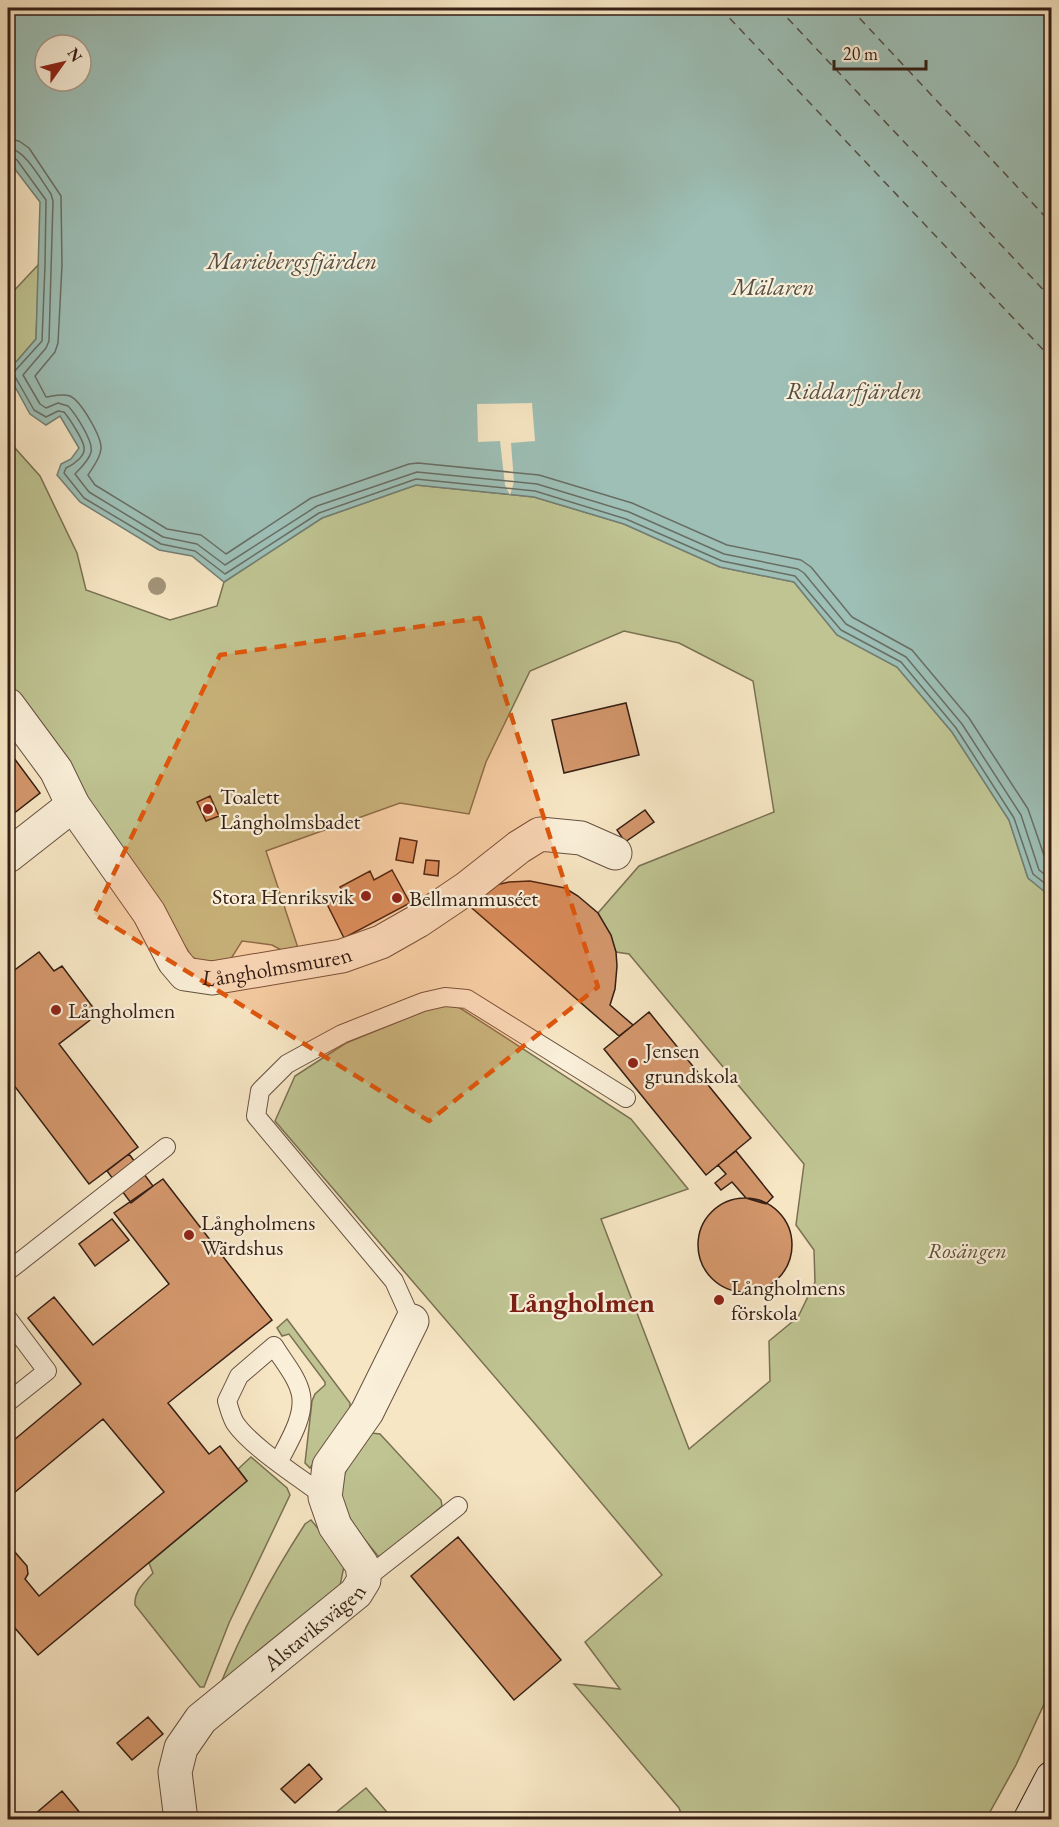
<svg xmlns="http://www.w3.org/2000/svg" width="1059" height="1827" font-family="'EB Garamond',serif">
	<rect width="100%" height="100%" fill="#f7e6c4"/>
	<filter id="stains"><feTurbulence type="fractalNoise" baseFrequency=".00333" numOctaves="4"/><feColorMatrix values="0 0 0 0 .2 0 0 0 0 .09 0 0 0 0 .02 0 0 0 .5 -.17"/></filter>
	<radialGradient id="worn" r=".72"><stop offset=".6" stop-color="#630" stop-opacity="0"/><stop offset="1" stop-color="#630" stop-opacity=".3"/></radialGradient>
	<!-- green -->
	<path fill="#bfc492" stroke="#7a7153" stroke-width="1.5" d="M39 264 36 339 17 361 8 367V297Z
		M8 430 15 448 40 476 77 553 86 590 170 620 217 606 224 582 322 518 416 485 534 497 624 524 720 567 794 582 837 635 897 667 952 732 1009 820 1028 878 1052 897 1051 1689 1016 1765 986 1819H683L679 1808 574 1684 620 1689 585 1642 662 1575 536 1425 275 1121 295 1076 346 1043 444 1003 460 1008 631 1119 688 1189 601 1219 689 1449 770 1381 769 1341 798 1317 815 1282 814 1250 796 1225 804 1164 629 954 616 952 598 913 639 866 774 812 753 681 679 643 624 631 530 671 486 762 469 814 400 803 266 851 300 954H289L272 945 242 941 227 965 213 968 192 957 8 682Z
		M287 1319 350 1403V1413L310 1468 305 1463 312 1401 315 1394 325 1385V1382L289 1334 282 1336 277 1328Z
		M371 1433 380 1434 441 1500 442 1506 384 1556H378C360 1533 331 1504 345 1473 351 1459 363 1446 371 1433Z
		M251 1457 287 1488 290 1495 229 1623 204 1687H200L135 1605C134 1591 144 1583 153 1573L149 1563 247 1481 238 1469Z
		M311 1520 338 1553 344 1566 340 1586 220 1685C243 1629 272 1575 305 1524Z
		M366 1788 393 1819H328Z"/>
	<!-- water -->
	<path fill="#9dbfb6" stroke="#737f75" stroke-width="1.5" fill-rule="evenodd" d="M8 8H1051V897L1028 878 1009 820 952 732 897 667 837 635 794 582 720 567 624 524 534 497 416 485 322 518 224 582 192 556 159 550 80 502 57 475 61 464 71 459 79 448 60 416 46 425 30 414 8 374V367L17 361 36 339 40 202 8 160ZM45 45H81V81H45Z"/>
	<!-- pier -->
	<path fill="#f7e6c4" d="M532 403 535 441 511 443 514 482 510 495 505 485 500 441 478 442 477 404Z"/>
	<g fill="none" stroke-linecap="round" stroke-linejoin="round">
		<!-- shore -->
		<path stroke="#696e65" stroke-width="1.5" d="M8 139 19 141 29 148 61 196 62 265 58 343 55 352 35 376 46 397C54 396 61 393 70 396 81 401 102 437 101 449 100 459 93 467 88 475L95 485 167 529 201 535 226 554 311 498 409 464 418 463 539 475 632 503 727 545 801 560 811 567 852 617 912 650 969 718 1028 809 1047 864 1052 868
			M8 148C25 149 41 180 51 194L53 201 49 341 46 348 23 375 40 404 46 408 58 403 68 406C75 413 94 442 91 452 89 461 80 468 75 474L89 492 163 537 197 544 225 565 317 506 417 472 537 484 629 512 724 554 798 569 804 573 846 624 906 657 962 724 1021 815 1039 870 1052 880
			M8 156H12L17 160 46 200 45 265 42 341 13 373 34 410 46 417 58 411 64 412C69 418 83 439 84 447 86 456 73 465 66 468L64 473 84 498 161 544 195 551 225 574 319 513 416 479 535 491 626 519 722 561 795 576 841 630 901 662 956 728 1014 818 1033 874 1052 889"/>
		<!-- ferry -->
		<path stroke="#544e45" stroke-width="1.5" stroke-dasharray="8 6" stroke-linecap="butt" d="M720 8 1052 359
			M778 8 1052 299
			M850 8 1052 224"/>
	</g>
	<!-- building -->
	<path fill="#d4976c" stroke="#351e14" stroke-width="1.5" d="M626 703 639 755 564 773 552 720Z
		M8 750 40 793 8 818Z
		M210 796 219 816 206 821 197 802Z
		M645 810 654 822 625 842 617 830Z
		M400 838 417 841 413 863 396 860Z
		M426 860 439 861 438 876 424 874Z
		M392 870 410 903 344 938 327 904 345 895 340 887 370 871 374 880Z
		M530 881 565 888 578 896 598 913 611 935 616 952 617 966 615 989 610 1005 633 1025 619 1036 465 902 487 887 509 882Z
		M39 952 54 971 62 966 98 1014 59 1044 138 1147 89 1184 13 1084 8 1088V975Z
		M649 1012 751 1138 706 1175 604 1049Z
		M736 1151 773 1197 766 1204 746 1198 732 1182 721 1190 715 1183 726 1174 718 1165Z
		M129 1154 153 1186 131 1203 107 1171Z
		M163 1179 272 1320 168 1403 209 1454 220 1446 247 1481 38 1655 8 1620V1544L27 1566 28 1574 25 1579 39 1596 164 1492 103 1419 8 1498V1445L81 1384 28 1318 54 1297 93 1345 169 1284 114 1213Z
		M698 1245a47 47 0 1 1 94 0a47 47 0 1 1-94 0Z
		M112 1219 129 1240 95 1266 79 1244Z
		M458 1537 561 1660 514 1700 411 1576Z
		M148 1717 163 1734 132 1760 117 1743Z
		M309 1764 322 1779 295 1803 281 1789Z
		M62 1791 86 1820H28Z"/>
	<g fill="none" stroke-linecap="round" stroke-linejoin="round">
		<defs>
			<path id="lane" d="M8 1271 166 1147
				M8 1319 47 1371 8 1402
				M412 1321 394 1281 256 1116 260 1091 287 1064 342 1034 423 1002 445 997 467 999 626 1098
				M279 1461C288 1443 305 1417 301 1395 298 1378 283 1361 274 1346L239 1376 227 1401C229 1408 231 1416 235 1423 251 1447 301 1478 325 1497
				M364 1580 458 1506"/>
			<g id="street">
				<path id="s1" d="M8 705 56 770 73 805 149 913 174 961 185 974 212 978 342 956 381 942 418 921 467 888 519 847 540 834 581 838 615 853"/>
				<path d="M8 856 73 805"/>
				<path id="s2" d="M181 1820 175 1772 181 1748 201 1719 356 1593 364 1580 362 1565 335 1526 325 1497 329 1466 367 1412 412 1321"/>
			</g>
			<path id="secondary" d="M1030 1820 1052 1778"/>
		</defs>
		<!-- lane casing -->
		<use href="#lane" stroke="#665040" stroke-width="20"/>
		<!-- street casing -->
		<use href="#street" stroke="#665040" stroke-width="35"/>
		<!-- secondary casing -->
		<use href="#secondary" stroke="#351e14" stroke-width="35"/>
		<!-- lane -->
		<use href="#lane" stroke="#faefd9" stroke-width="18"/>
		<!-- street -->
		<use href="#street" stroke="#faefd9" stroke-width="33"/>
		<!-- secondary -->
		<use href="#secondary" stroke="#faefd9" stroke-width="33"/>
	</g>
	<!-- trees -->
	<circle fill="#a39478" cx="157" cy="586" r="9"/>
	<!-- marked area -->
	<path fill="#df560c" fill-opacity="0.2" stroke="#df560c" stroke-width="4.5" stroke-dasharray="12 8" stroke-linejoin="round" d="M480 618 598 987 429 1121 94 914 220 655Z"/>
	<!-- markers -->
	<g fill="#8f2418" stroke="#faefd9" stroke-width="2">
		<circle cx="208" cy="809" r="6"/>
		<circle cx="366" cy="896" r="6"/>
		<circle cx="397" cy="898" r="6"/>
		<circle cx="56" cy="1010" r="6"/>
		<circle cx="633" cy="1063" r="6"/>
		<circle cx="189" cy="1235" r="6"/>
		<circle cx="719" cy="1300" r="6"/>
	</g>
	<g text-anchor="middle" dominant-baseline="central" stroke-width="4.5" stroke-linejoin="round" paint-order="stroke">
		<!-- poi labels -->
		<g font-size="22" fill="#351e14" stroke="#faefd9" text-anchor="start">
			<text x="220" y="796">Toalett<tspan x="220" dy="25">Långholmsbadet</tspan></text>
			<text x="354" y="896" text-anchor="end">Stora Henriksvik</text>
			<text x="409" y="898">Bellmanmuséet</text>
			<text x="68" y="1010">Långholmen</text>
			<text x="645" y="1050">Jensen<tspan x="645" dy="25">grundskola</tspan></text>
			<text x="201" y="1222">Långholmens<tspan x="201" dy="25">Wärdshus</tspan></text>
			<text x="731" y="1287">Långholmens<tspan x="731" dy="25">förskola</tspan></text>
		</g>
		<!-- street labels -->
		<g font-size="22" fill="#351e14" stroke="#faefd9">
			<text stroke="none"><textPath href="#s1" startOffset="416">Långholmsmuren</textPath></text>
			<text stroke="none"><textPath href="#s2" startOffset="254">Alstaviksvägen</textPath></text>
		</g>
		<!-- park labels -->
		<g font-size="22" font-style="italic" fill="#5e503a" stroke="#faefd9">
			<text x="967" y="1250">Rosängen</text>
		</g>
		<!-- water labels -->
		<g font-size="24" font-style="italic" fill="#544e45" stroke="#faefd9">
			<text x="292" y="260">Mariebergsfjärden</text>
			<text x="773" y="286">Mälaren</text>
			<text x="854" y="390">Riddarfjärden</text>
		</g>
		<!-- district labels -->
		<g font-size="28" font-weight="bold" fill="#7a1f14" stroke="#faefd9">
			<text x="582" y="1302">Långholmen</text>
		</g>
	</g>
	<!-- margin -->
	<rect width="1059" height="1827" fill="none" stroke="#f7e6c4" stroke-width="30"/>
	<rect x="9" y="9" width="1041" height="1809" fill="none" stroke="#351e14" stroke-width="3"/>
	<rect x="15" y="15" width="1029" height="1797" fill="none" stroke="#351e14" stroke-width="1.5"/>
	<!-- north arrow -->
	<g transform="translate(63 63) rotate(56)"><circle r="28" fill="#faefd9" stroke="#ab9b8a" stroke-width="1.5"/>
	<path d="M0-4.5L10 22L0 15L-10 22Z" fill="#8f2418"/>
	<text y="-9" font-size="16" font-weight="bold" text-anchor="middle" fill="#351e14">N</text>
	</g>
	<!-- scale -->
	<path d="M834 60v9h92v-9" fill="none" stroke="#351e14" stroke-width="3"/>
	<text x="843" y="60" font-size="18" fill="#351e14" stroke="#faefd9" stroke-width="4.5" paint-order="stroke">20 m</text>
	<rect width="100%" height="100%" filter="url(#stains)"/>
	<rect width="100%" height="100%" fill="url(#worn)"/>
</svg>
